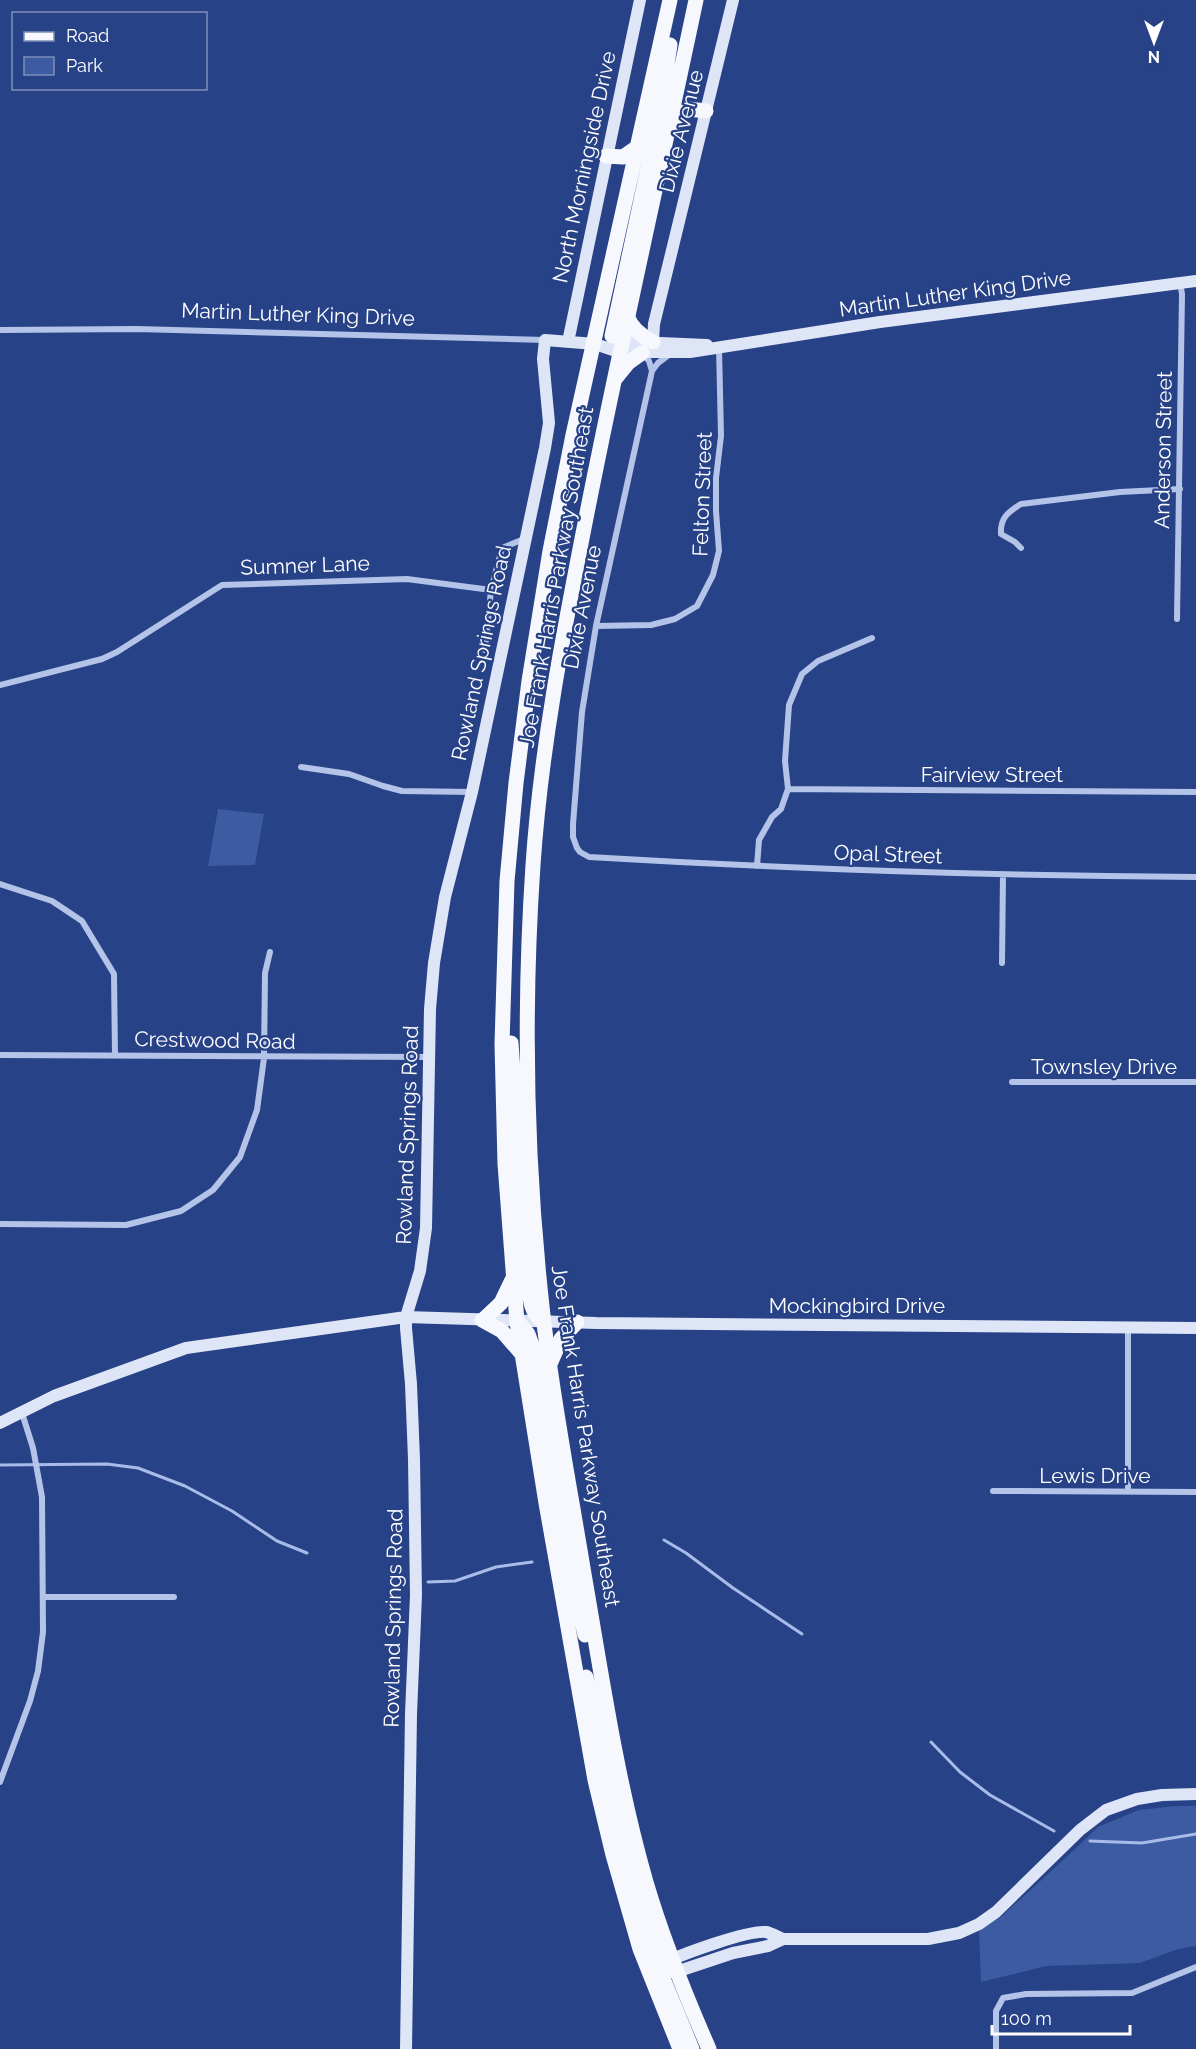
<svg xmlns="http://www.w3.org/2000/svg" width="1196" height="2049" font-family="Raleway,sans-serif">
	<rect width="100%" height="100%" fill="#284287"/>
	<!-- green -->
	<path fill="#3d5ba3" d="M218 809 264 814 255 865 208 866Z
		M1176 1806H1196V1946L1178 1949 1140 1963 1046 1966 981 1982 979 1931 1002 1916 1072 1852 1098 1827 1139 1810Z"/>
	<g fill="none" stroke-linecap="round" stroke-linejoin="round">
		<!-- stream -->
		<path stroke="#a9bce9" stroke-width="3" d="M0 1465 107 1464 138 1468 185 1486 232 1511 277 1541 307 1553
			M664 1540 686 1553 733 1588 802 1634
			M428 1582 455 1581 496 1567 532 1562
			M931 1742 960 1772 990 1795 1054 1831
			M1090 1841 1142 1843 1196 1834"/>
		<!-- street -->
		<path stroke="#b4c3e8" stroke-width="6" d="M0 330 137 329 545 340
			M643 354 649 361 652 371
			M670 354 658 363 652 371 596 626 582 712 573 824V837L577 848 580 852 589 857C791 869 993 876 1196 877
			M1021 548 1015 542 1001 534C1000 518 1008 512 1021 504L1120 492 1180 489
			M1177 619 1182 294 1180 283
			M596 626 651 625 675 619 697 606 713 575 719 551 716 511V478L721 436 719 347
			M485 650 491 590
			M0 685 102 659 117 652 222 585 407 579 491 590 502 548 524 539
			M301 767 349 774 383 786 402 791 471 792
			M788 789 1196 792
			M757 866 759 840 772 817 781 809 788 789 785 761 789 705 802 674 818 661 872 638
			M0 884 52 901 82 921 114 974 115 1055
			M1002 963 1003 875
			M0 1055 430 1057
			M1012 1082H1196
			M0 1224 126 1225 181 1211 213 1190 240 1157 257 1110 264 1058 265 973 270 952
			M1128 1328V1491
			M993 1491 1196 1492
			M43 1597H174
			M0 1782 30 1701 38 1671 43 1632 42 1497 33 1448 22 1413
			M996 2049V2011L1003 1998 1026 1994 1132 1993 1196 1967"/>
		<!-- secondary -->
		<path stroke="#dee5f7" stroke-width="12" d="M613 341 707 345
			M568 342 640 0
			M653 342 654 324 733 0
			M0 1423 54 1396 186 1348 406 1317 596 1323 1196 1328
			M665 1962C684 1954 747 1930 766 1932 771 1933 778 1937 783 1939
			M670 1972H676L733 1953 768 1946 783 1939H928L959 1933 979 1924 996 1912 1080 1830 1106 1810 1137 1799 1162 1795 1196 1794
			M406 2049 411 1714 416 1595 414 1459 411 1384 406 1328V1317L420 1271 426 1228 430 1009 434 963 445 897 472 792 545 448 549 423 543 359 545 340 595 344 619 352H690L880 322 1196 281"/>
		<!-- primary -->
		<path stroke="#f6f8fe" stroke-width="15" d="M670 0 573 435 550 551 529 681 516 783 507 881 502 1044 505 1164 517 1322 546 1503 595 1780 613 1855 640 1949 680 2049
			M696 0C660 171 621 341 587 513 564 630 541 746 533 865 523 1014 526 1166 543 1315 553 1402 570 1488 584 1574 602 1677 617 1782 646 1882 663 1940 685 1994 709 2049
			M671 128 688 109 706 111
			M606 156 623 157 639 146
			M627 316C632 329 641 336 653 342
			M612 336 658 121 670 45
			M615 379 628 363 642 353
			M511 1043 528 1279C530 1294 529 1310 541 1320
			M482 1320 502 1331 522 1354
			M483 1320 501 1303 512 1280
			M521 1325 528 1334 533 1348 561 1523 585 1635
			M550 1364 561 1339 577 1322
			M586 1677 622 1835 646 1922 664 1972
			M658 1966 692 2049"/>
	</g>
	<g text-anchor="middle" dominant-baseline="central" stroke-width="4.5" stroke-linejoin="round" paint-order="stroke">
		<!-- street labels -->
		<g font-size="21" fill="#fff" stroke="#284287">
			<text transform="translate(681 131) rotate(-76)">Dixie Avenue</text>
			<text transform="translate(584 167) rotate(-78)">North Morningside Drive</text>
			<text transform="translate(955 293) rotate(-8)">Martin Luther King Drive</text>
			<text transform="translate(298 314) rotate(2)">Martin Luther King Drive</text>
			<text transform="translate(1163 450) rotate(-89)">Anderson Street</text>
			<text transform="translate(702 494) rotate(-88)">Felton Street</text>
			<text transform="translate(305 565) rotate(-2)">Sumner Lane</text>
			<text transform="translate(556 577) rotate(-80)">Joe Frank Harris Parkway Southeast</text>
			<text transform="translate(582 607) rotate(-79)">Dixie Avenue</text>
			<text transform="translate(481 653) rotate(-78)">Rowland Springs Road</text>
			<text x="992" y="774">Fairview Street</text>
			<text transform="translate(888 854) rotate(2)">Opal Street</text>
			<text transform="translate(215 1040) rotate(1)">Crestwood Road</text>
			<text x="1104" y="1066">Townsley Drive</text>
			<text transform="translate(407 1135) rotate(-88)">Rowland Springs Road</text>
			<text x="857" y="1305">Mockingbird Drive</text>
			<text transform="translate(586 1436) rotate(81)">Joe Frank Harris Parkway Southeast</text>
			<text x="1095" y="1475">Lewis Drive</text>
			<text transform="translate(393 1618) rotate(-89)">Rowland Springs Road</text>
		</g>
	</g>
	<!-- legend -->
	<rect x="12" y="12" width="195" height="78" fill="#284287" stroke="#7e8eb7" stroke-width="1.5"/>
	<rect x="24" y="32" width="30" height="9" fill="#f6f8fe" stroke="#7e8eb7" stroke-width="1.5"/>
	<text x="66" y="42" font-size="18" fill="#ffffff">Road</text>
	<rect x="24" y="57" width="30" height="18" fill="#3d5ba3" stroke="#7e8eb7" stroke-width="1.5"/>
	<text x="66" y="72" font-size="18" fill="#ffffff">Park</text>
	<!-- north arrow -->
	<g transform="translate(1154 42) rotate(180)" stroke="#284287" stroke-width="4.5" paint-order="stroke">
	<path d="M0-4.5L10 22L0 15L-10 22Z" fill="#ffffff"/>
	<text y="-9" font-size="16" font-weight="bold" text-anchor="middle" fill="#ffffff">N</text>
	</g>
	<!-- scale -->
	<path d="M992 2025v9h138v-9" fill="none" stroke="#ffffff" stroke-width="3"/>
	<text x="1001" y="2025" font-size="18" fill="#ffffff" stroke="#284287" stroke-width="4.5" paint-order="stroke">100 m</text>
</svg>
